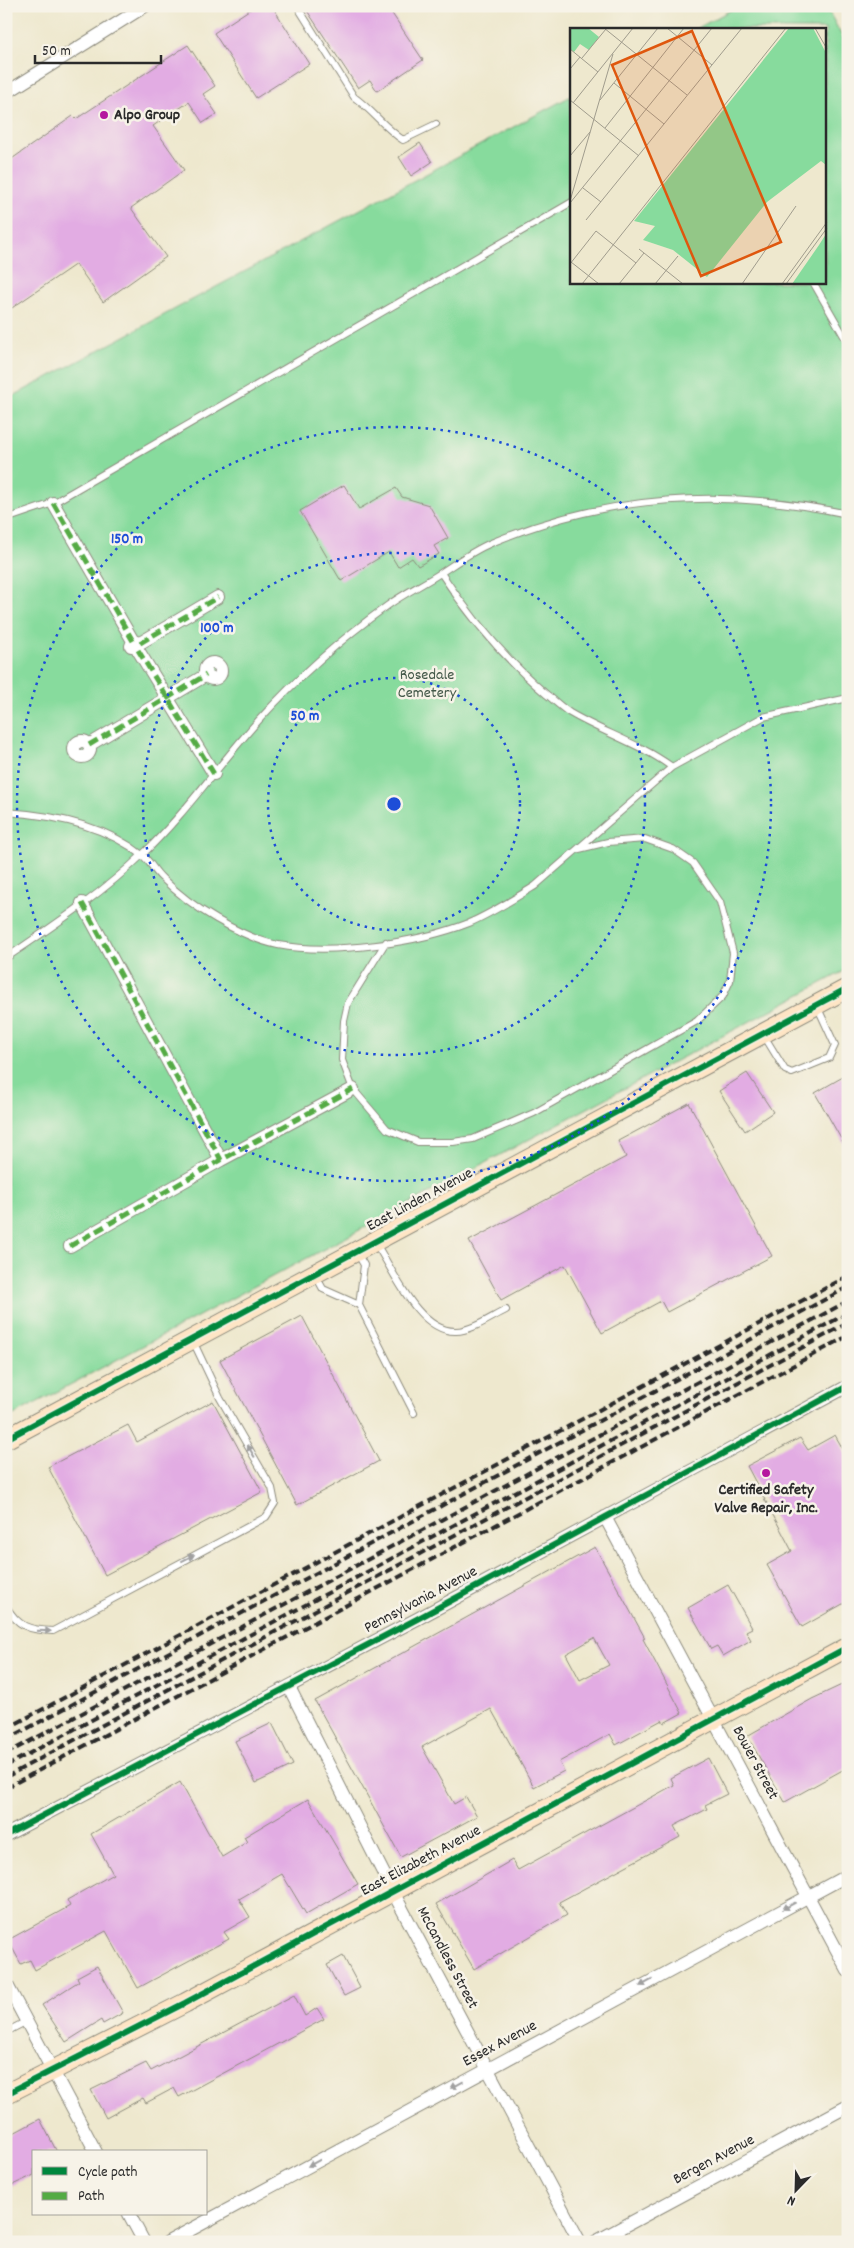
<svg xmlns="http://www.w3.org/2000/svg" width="854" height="2248" font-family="Dekko,sans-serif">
	<rect width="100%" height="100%" fill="#f7f3e8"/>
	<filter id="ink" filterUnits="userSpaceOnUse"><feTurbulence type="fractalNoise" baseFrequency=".02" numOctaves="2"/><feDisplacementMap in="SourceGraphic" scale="10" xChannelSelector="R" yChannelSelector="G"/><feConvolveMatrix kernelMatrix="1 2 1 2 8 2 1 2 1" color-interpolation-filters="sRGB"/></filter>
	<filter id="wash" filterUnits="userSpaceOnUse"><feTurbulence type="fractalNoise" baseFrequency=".0096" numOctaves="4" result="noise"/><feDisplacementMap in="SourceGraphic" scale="20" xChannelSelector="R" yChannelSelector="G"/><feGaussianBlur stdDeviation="1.12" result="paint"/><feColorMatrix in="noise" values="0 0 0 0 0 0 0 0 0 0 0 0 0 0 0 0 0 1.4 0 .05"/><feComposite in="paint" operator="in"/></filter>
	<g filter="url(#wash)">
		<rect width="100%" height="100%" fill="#eee8ce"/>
		<!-- green -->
		<path fill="#87db9d" stroke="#598364" d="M738 6H826L848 48V969L6 1419V400L571 96 572 282H825V29H696Z"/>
		<g id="blocks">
			<!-- building -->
			<path fill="#e2ace3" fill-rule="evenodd" d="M255 6H272L309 64 256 98 214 33Z
				M304 6H387L423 60 377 91 370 80 358 88Z
				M188 45 215 86 203 94 217 114 203 123 189 102 153 126 184 170 131 208 166 257 103 302 76 264 6 312V163L73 116 76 119Z
				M420 143 432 162 411 176 399 157Z
				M344 485 359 509 396 488 402 497 429 505 448 538 434 546 439 554 418 566 412 558 398 567 389 552 341 581 300 511Z
				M747 1073 773 1112 745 1131 719 1091Z
				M848 1074V1151L815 1093Z
				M689 1103 772 1256 667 1312 661 1301 602 1333 565 1265 501 1300 469 1241 626 1157 618 1141Z
				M302 1316 379 1461 297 1505 220 1360Z
				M213 1401 262 1492 105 1575 48 1467 128 1425 137 1442Z
				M835 1435 848 1458V1601L802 1627 767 1565 792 1551 747 1466 800 1438 808 1450Z
				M595 1547 645 1638 643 1639 682 1713 664 1723 662 1720 616 1745 610 1734 559 1762 564 1771 534 1787 491 1709 422 1747 454 1804 466 1797 477 1816 401 1857 315 1701ZM594 1638 609 1665 580 1680 566 1654Z
				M728 1585 752 1628 746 1631 751 1640 723 1656 717 1646 711 1649 688 1608Z
				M848 1682V1767L785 1802 747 1736 812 1699Z
				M272 1723 293 1765 256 1783 235 1741Z
				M708 1758 727 1794 705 1805 707 1809 674 1826 680 1837 559 1902 567 1915 474 1969 436 1904 512 1860 518 1870 674 1785 671 1778Z
				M180 1782 222 1857 247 1842 244 1837 308 1799 358 1884 306 1914 282 1874 239 1899 250 1917 224 1932 229 1939 138 1988 106 1931 35 1970 30 1960 21 1964 8 1940 70 1906 67 1900 113 1874 91 1834Z
				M343 1956 360 1988 344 1996 327 1965Z
				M97 1966 123 2013 103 2024 101 2020 66 2042 42 2005 79 1981 77 1977Z
				M294 1995 305 2016 317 2008 324 2019 179 2097 174 2088 146 2103 143 2098 106 2118 91 2090 146 2063 151 2071Z
				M40 2119 57 2152H34V2175L6 2188V2137Z"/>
		</g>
	</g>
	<g filter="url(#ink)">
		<use href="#blocks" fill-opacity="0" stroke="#8c8a7c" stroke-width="1"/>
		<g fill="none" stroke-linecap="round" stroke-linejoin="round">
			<defs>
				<path id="lane" d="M297 6 354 97C372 110 385 128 403 140L436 124
					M813 282 848 343
					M6 519 53 503 572 202
					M441 573C470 617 505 659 546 694 554 700 562 708 570 713 604 733 639 743 672 767
					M6 812C52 815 105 825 142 855 150 861 154 871 162 878 177 893 197 908 216 919 235 930 257 941 278 945 332 955 418 943 469 923 492 913 514 899 535 886L672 767 763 717 848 698
					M386 942 348 1003 344 1021 342 1060 353 1089 387 1129 418 1142H453L473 1139 534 1113 697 1021 723 996 730 981 733 953 720 902 693 863 673 849 645 839 608 842 579 849
					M6 958C53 926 103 893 143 854 186 813 219 764 259 720 297 678 341 639 387 606 403 594 422 585 439 574 456 563 472 551 491 543 608 494 725 488 848 514
					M763 1034 785 1070 792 1073 829 1058 835 1045 817 1006
					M376 1244C394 1271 418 1332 456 1331 472 1331 491 1317 506 1310
					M316 1276 323 1289 359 1305 364 1265 357 1253
					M359 1305 414 1413
					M6 1606C18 1627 29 1630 53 1631L266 1517 275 1503 272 1488 220 1398 193 1341
					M6 2032 27 2021"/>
				<path id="street" d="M6 93 145 6
					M53 503 133 641
					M131 646 133 641 140 643 218 597
					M138 650 214 774
					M205 671a8 8 0 1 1 16 0a8 8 0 1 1-16 0Z
					M74 749a8 8 0 1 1 16 0a8 8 0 1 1-16 0Z
					M89 745 206 675
					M82 903 221 1160
					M70 1246 221 1160 353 1089
					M605 1517 848 1971
					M289 1687 393 1892 580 2242
					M6 1835 417 1619 848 1386
					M6 1983 96 2152
					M129 2214 144 2242
					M168 2242 848 1875
					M595 2242 848 2106"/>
				<path id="secondary" d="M6 1439 848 988
					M6 2094 185 2003 848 1647"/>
			</defs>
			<!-- lane casing -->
			<use href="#lane" stroke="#8c8a7c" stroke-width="8"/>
			<!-- street casing -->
			<use href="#street" stroke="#8c8a7c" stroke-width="14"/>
			<!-- secondary casing -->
			<use href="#secondary" stroke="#8c8a7c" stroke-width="21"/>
			<!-- lane -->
			<use href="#lane" stroke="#fff" stroke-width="6"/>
			<!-- street -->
			<use href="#street" stroke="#fff" stroke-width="12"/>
			<!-- secondary -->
			<use href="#secondary" stroke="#fee5c5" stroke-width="19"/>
			<!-- rail -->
			<path stroke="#2b2b2b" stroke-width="4" stroke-dasharray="8 4" stroke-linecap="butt" d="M6 1729 848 1276
				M6 1740 848 1287
				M6 1754 848 1301
				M6 1766 848 1313
				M6 1777 848 1323
				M6 1788 848 1336"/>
			<!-- quiet -->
			<path stroke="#54ab44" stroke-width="5" stroke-dasharray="10 5" stroke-linecap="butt" d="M53 503 133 641
				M140 643 218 597
				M138 650 214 774
				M89 745 206 675
				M82 903 221 1160
				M70 1246 221 1160 353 1089"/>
			<defs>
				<path id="cycleway" d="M6 1439 848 988
					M6 1835 417 1619 848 1386
					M6 2094 185 2003 848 1647"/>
			</defs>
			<!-- cycleway casing -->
			<use href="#cycleway" stroke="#f7f3e8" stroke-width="9"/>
			<!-- cycleway -->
			<use href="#cycleway" stroke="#00873e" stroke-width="6"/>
		</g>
		<!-- one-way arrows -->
		<defs><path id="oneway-solid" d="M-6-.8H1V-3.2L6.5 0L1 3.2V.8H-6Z" transform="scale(1.25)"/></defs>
		<g fill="#a0a0a0">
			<use href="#oneway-solid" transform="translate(251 1451) rotate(-120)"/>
			<use href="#oneway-solid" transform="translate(188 1558) rotate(-27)"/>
			<use href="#oneway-solid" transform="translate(44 1631) rotate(2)"/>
			<use href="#oneway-solid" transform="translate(789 1906) rotate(152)"/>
			<use href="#oneway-solid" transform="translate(646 1983) rotate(152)"/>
			<use href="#oneway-solid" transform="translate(457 2085) rotate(152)"/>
			<use href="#oneway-solid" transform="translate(314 2163) rotate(152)"/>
		</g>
	</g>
	<!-- distance rings -->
	<g fill="none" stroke="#1d4ed8" stroke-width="2.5" stroke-dasharray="2.5 5">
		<circle cx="394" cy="804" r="126"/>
		<circle cx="394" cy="804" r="251"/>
		<circle cx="394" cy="804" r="377"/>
	</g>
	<!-- markers -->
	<g fill="#b5179e" stroke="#f7f3e8" stroke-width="2">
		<circle cx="104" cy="115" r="5"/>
		<circle cx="766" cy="1473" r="5"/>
	</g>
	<g text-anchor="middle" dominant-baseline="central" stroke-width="5" stroke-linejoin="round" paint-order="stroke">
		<!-- poi labels -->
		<g font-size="16" font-weight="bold" fill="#2b2b2b" stroke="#f7f3e8" text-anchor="start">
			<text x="114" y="115">Alpo Group</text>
			<text x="766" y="1490" text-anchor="middle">Certified Safety<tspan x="766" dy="18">Valve Repair, Inc.</tspan></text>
		</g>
		<!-- park labels -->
		<g font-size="16" fill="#425748" stroke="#f7f3e8">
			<text x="427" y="675">Rosedale<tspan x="427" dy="18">Cemetery</tspan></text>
		</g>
		<!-- street labels -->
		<g font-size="16" fill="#2b2b2b" stroke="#f7f3e8">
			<text transform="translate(420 1200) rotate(-28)">East Linden Avenue</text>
			<text transform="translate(421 1600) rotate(-28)">Pennsylvania Avenue</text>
			<text transform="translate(755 1763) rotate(62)">Bower Street</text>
			<text transform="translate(421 1861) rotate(-28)">East Elizabeth Avenue</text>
			<text transform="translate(447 1958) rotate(62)">McCandless Street</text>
			<text transform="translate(500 2044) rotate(-28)">Essex Avenue</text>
			<text transform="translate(714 2160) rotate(-28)">Bergen Avenue</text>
		</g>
	</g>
	<!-- overview -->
	<g transform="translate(570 28)">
		<rect width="256" height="256" fill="#eee8ce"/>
		<path d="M0 0H18L29 9 19 22 10 16 4 24 0 21ZM219 0H243L256 25V137L251 133 197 174 137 249 103 222 73 212 85 198 64 193ZM256 206V256H222L249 217Z" fill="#87db9d"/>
		<path fill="none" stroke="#a09c8d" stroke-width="1" d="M34 0 117 67M97 0 142 37M245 0 257 21M0 21 28 44M12 30 36 1M0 41 10 29M44 55 94 96M0 72 69 128M30 72 88 0M3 75 63 0M35 100 114 0M0 128 20 104M13 160 31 174M0 173 43 26M0 175 142 0M16 192 172 0M69 221 113 256M1 234 29 256M0 236 26 203 66 235M12 256 216 0M49 256 74 225M85 256 108 228M172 256 226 178M212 256 257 194M216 256 257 200"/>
		<path fill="#df570e" fill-opacity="0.15" stroke="#df570e" stroke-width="2.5" d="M122 3 211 214 131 248 42 37Z"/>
		<rect width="256" height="256" fill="none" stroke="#2b2b2b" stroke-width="2.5"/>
	</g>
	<circle cx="394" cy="804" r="8" fill="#1d4ed8" stroke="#f7f3e8" stroke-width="2.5"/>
	<g font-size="15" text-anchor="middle" font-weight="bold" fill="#1d4ed8" stroke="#f7f3e8" stroke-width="5" stroke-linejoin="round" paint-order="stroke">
		<text x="127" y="543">150 m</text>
		<text x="217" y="632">100 m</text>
		<text x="305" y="720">50 m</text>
	</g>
	<!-- margin -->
	<rect width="854" height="2248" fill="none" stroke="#f7f3e8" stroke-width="25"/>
	<!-- legend -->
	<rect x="32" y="2150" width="175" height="65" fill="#f7f3e8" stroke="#a5a39c"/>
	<rect x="42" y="2167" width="25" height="8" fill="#00873e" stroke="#a5a39c"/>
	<text x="78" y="2176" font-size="15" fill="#2b2b2b">Cycle path</text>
	<rect x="42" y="2192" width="25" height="8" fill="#54ab44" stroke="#a5a39c"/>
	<text x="78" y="2200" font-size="15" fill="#2b2b2b">Path</text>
	<!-- north arrow -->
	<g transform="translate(796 2190) rotate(203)" stroke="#f7f3e8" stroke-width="4" paint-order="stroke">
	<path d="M0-4L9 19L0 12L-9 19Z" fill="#2b2b2b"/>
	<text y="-8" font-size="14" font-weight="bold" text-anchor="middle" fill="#2b2b2b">N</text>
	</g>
	<!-- scale -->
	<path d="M35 55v8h126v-8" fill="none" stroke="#2b2b2b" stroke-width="2.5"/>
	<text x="42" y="55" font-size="15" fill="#2b2b2b" stroke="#f7f3e8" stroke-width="4" paint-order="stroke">50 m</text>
</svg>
